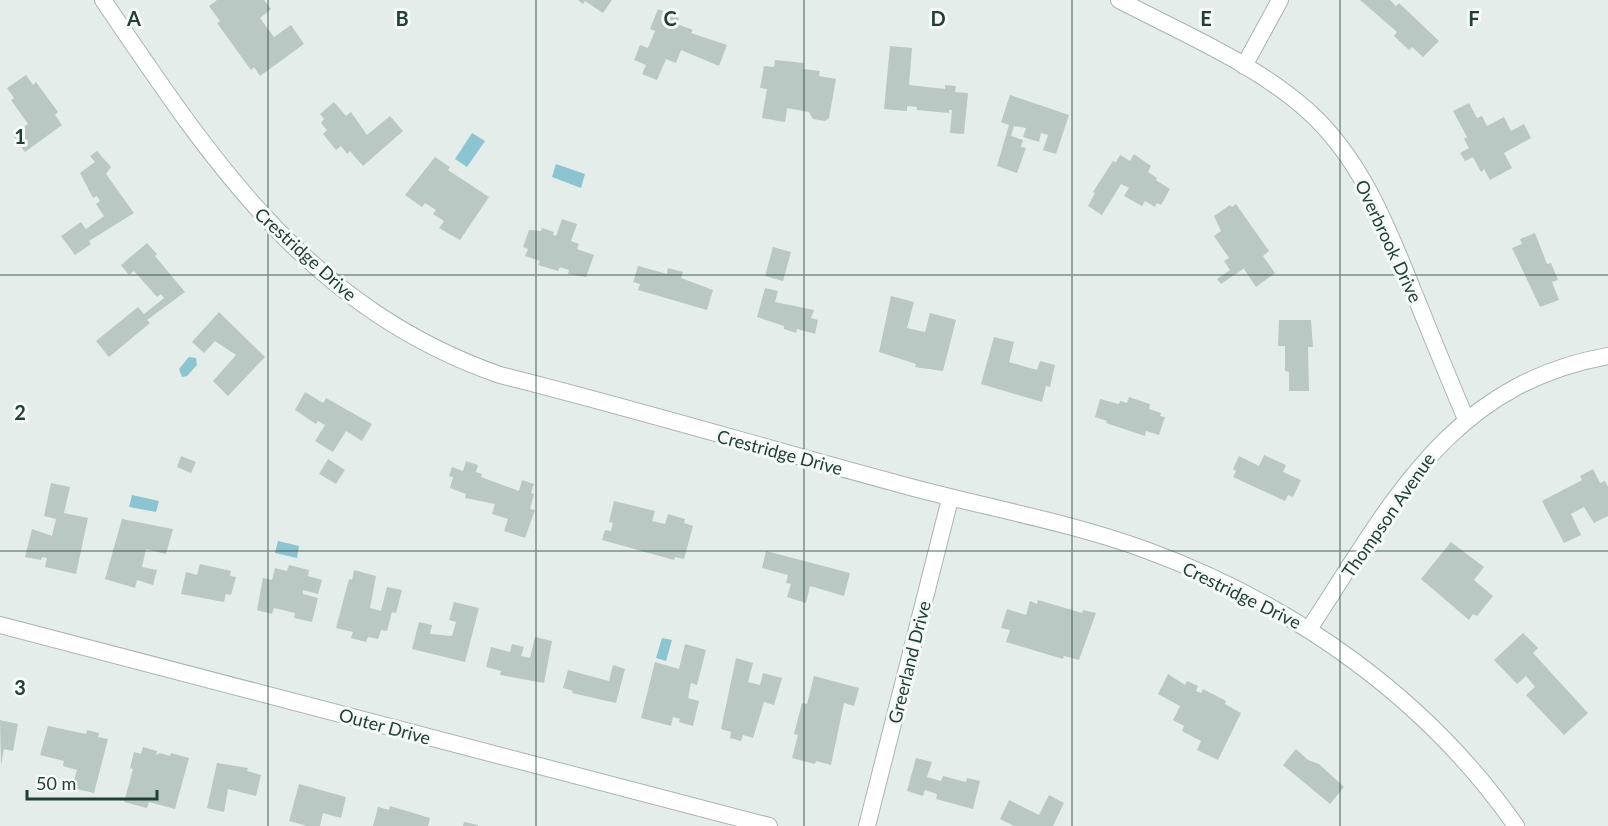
<svg xmlns="http://www.w3.org/2000/svg" width="1608" height="826" font-family="Lato,sans-serif">
	<rect width="100%" height="100%" fill="#e4edea"/>
	<!-- water -->
	<path fill="#8cc4d2" d="M472 133 485 141 467 167 455 159Z
		M556 164 585 174 581 188 552 177Z
		M189 357 196 358 197 365 187 376 182 377 179 369Z
		M132 495 159 501 156 512 129 507Z
		M278 541 299 546 297 558 275 553Z
		M662 638 672 640 666 661 656 658Z"/>
	<!-- building -->
	<path fill="#b9c8c3" d="M217 0H264L271 9 260 18 274 37 291 25 304 44 260 76 254 67 251 70 217 23 220 21 209 6Z
		M578 0H612L603 13 585 1 583 4Z
		M1360 0H1390L1396 6 1399 3 1439 41 1423 57 1412 47 1409 50 1394 36 1397 32Z
		M658 9 679 18 677 24 693 30 691 33 727 45 719 66 681 50 676 63 666 59 657 80 642 74 646 65 634 60 640 45 648 48 655 31 650 29Z
		M890 46 912 48 909 85 945 89V85L956 86 955 92 968 93 964 134 950 133 952 110H949V113L917 110V107L907 106V111L884 109Z
		M775 60 804 63 803 69 820 71 819 76 836 79 829 118 825 121 813 119 809 112 787 108 785 122 762 118 767 89 760 88 764 66 774 67Z
		M26 75 33 85 36 82 58 112 55 115 62 125 25 152 13 135 28 124 11 100 14 98 7 88Z
		M1010 95 1069 115 1056 154 1043 150 1048 135 1041 133 1039 142 1023 137 1026 128 1014 126 1011 136 1023 140 1021 147 1026 148 1017 173 997 166 1009 125 1001 122Z
		M334 102 346 116 351 112 367 135 390 116 403 131 363 166 350 151 347 154 341 146 336 150 323 134 327 130 321 123 324 119 320 114Z
		M1469 103 1477 118 1482 116 1487 126 1504 117 1511 131 1524 124 1531 138 1504 153 1512 168 1490 180 1484 169 1481 172 1473 157 1465 161 1460 153 1469 148 1464 139 1467 137 1453 111Z
		M97 151 111 167 106 174 134 213 89 241 91 244 75 255 61 236 81 222 86 229 104 216 96 204 100 201 97 196 93 198 80 173 95 162 90 156Z
		M1134 154 1151 166 1148 172 1157 178 1156 180 1170 189 1161 205 1157 203 1155 207 1145 201 1142 206 1124 196 1129 188 1121 184 1102 215 1088 206 1095 193 1093 192 1113 161 1116 162 1120 155 1130 161Z
		M435 157 450 167 448 170 489 197 460 240 439 228 444 221 433 214 436 210 425 203 422 207 405 195Z
		M1236 204 1269 251 1263 256 1275 273 1256 287 1244 269 1246 267 1221 284 1217 279 1230 270 1224 261 1229 258 1214 236 1221 231 1214 216 1230 205 1232 207Z
		M562 219 577 224 571 241 579 244 577 249 594 255 586 277 568 274 569 270 560 267 558 271 538 265 540 261 525 256 528 249 523 247 529 230 541 231 542 228 554 232 553 235 556 236Z
		M1535 233 1547 264 1551 263 1558 280 1552 282 1559 300 1540 307 1512 248 1522 244 1520 239Z
		M147 243 157 254 155 256 185 292 147 320 150 323 109 357 96 341 138 307 144 314 164 298 161 294 157 297 134 271 129 275 121 265Z
		M773 247 791 252 783 281 765 276Z
		M638 266 667 274 668 268 683 272 681 278 713 290 707 310 638 290 640 284 633 282Z
		M765 288 778 291 775 302 814 310 811 318 818 320 815 334 797 329 796 333 784 329V326L757 317Z
		M891 296 914 302 907 328 925 332 930 313 956 320 943 371 915 367 916 364 879 352Z
		M219 312 265 357 228 396 213 381 236 355 215 341 204 353 192 342Z
		M1279 320H1311L1313 347H1308L1309 391H1289V372L1285 371V346H1278Z
		M994 337 1014 342 1009 362 1037 370 1040 361 1055 365 1050 387 1046 386 1042 402 981 384Z
		M305 392 323 403 326 398 372 424 362 441 346 431 333 452 315 441 325 425 318 421 316 424 295 410Z
		M1129 397 1150 404 1149 409 1161 413 1160 416 1165 417 1159 435 1146 431 1145 436 1106 423 1107 421 1095 417 1100 399 1119 404 1120 401 1127 403Z
		M1264 455 1286 465 1283 472 1301 480 1293 497 1288 495 1285 501 1233 477 1236 471 1233 469 1239 456 1259 466Z
		M181 456 196 462 191 473 177 467Z
		M328 459 345 470 336 484 319 474Z
		M466 461 478 465 476 472 482 474 481 477 519 491 522 480 534 484 531 493 534 494 530 509 535 510 525 538 504 531 508 519 492 514 495 504 465 498 466 494 450 488 453 477 449 476 452 467 463 471Z
		M1593 469 1600 483 1605 481 1608 487V516L1594 523 1584 507 1571 514 1581 535 1564 543 1542 501 1582 480 1580 476Z
		M51 483 70 487 64 513 88 518 76 574 45 567 47 558 42 557 41 560 25 557 32 529 52 536 56 519 44 516Z
		M614 501 655 511 652 521 665 524 668 514 685 519 684 523 693 526 684 559 675 557 674 560 602 540 605 530 611 531 613 523 609 522Z
		M122 519 173 529 166 554 146 549 142 567 157 570 153 585 137 580 135 588 105 579Z
		M1451 542 1484 567 1474 580 1493 596 1477 616 1473 614 1469 620 1421 579Z
		M766 551 850 573 844 596 810 586 806 603 787 597 791 584 786 583 788 575 762 568Z
		M200 564 231 571 230 576 236 577 231 595 226 594 224 602 181 594 186 572 197 575Z
		M289 565 309 570 308 576 322 580 318 594 303 590V594L318 598 312 622 294 618 295 613 274 608 272 614 257 610 263 578 272 580 275 568 287 571Z
		M354 570 376 576 370 608 381 611 387 587 402 590 396 613 392 612 387 631 381 630 378 639 368 637 366 642 351 638 353 632 336 628 349 579 352 580Z
		M1038 600 1082 613 1083 610 1096 613 1079 660 1064 656 1063 659 1006 642 1010 630 1001 628 1007 609 1026 615 1030 601 1037 604Z
		M454 602 479 608 465 662 412 649 419 622 432 625 430 634 452 636 456 622 449 620Z
		M1523 633 1538 648 1533 653 1588 713 1564 735 1526 695 1535 687 1526 676 1517 684 1494 660Z
		M535 637 552 641 544 683 500 675 501 671 486 667 491 647 510 652 512 644 524 647 521 656 530 658Z
		M685 644 706 650 697 685 691 683 688 698 699 701 693 726 679 722 680 719 673 717 671 726 641 718 655 662 679 669Z
		M736 658 753 663 748 682 760 685 763 673 782 678 774 705 764 702 753 738 743 735 741 741 730 738 731 732 721 729Z
		M613 665 625 669 616 703 572 693 573 691 563 688 568 670 609 681Z
		M1168 674 1185 685 1187 681 1198 686 1196 691 1201 693 1203 689 1226 701 1225 704 1241 713 1218 760 1197 750 1201 741 1182 731 1184 726 1173 720 1180 706 1158 694Z
		M814 676 859 688 854 706 844 703 831 765 816 761 815 764 792 758 798 735 794 734 802 703 807 704Z
		M0 720 18 724 13 751 4 749 1 765Z
		M48 726 86 734 87 730 99 733 98 737 108 739 94 793 72 788 77 770 63 766 64 761 40 755Z
		M143 747 157 751 156 755 160 753 170 756 171 753 189 758 175 809 149 802 147 808 124 802 133 769 130 768 134 752 141 754Z
		M1296 749 1308 760 1319 764 1344 787 1330 804 1283 765Z
		M916 758 932 762 927 777 941 781 943 776 966 782 967 778 980 781 973 809 936 799 937 794 925 790 923 796 907 791Z
		M217 763 248 768 247 771 261 775 256 796 228 789 224 812 207 808Z
		M299 784 346 797 341 818 323 813 320 826H307L289 821Z
		M1049 795 1064 803 1053 826H1014L1000 819 1009 800 1039 815Z
		M390 806 430 818 428 826H373L378 807 389 810Z
		M464 822 478 825V826H463Z"/>
	<g fill="none" stroke-linecap="round" stroke-linejoin="round">
		<defs>
			<path id="minor" d="M103 0C212 161 308 308 500 375 632 408 762 447 892 482 976 506 1064 520 1146 550 1293 604 1426 697 1516 826
				M1119 0C1182 33 1254 63 1307 110 1361 158 1388 228 1414 293 1431 335 1448 377 1466 419
				M1244 66 1280 0
				M0 625 769 826
				M1309 629C1390 506 1449 384 1608 356
				M867 826 950 499"/>
		</defs>
		<!-- minor casing -->
		<use href="#minor" stroke="#a6b5b1" stroke-width="18"/>
		<!-- minor -->
		<use href="#minor" stroke="#fff" stroke-width="16"/>
	</g>
	<!-- grid -->
	<path fill="none" stroke="#233f39" stroke-width="1.5" stroke-opacity="0.55" d="M268 0V826M536 0V826M804 0V826M1072 0V826M1340 0V826M0 275H1608M0 551H1608"/>
	<g text-anchor="middle" dominant-baseline="central" stroke-width="6" stroke-linejoin="round" paint-order="stroke">
		<!-- street labels -->
		<g font-size="18" fill="#233f39" stroke="#f5faf7">
			<text transform="translate(1389 241) rotate(65)">Overbrook Drive</text>
			<text transform="translate(306 254) rotate(42)">Crestridge Drive</text>
			<text transform="translate(780 452) rotate(15)">Crestridge Drive</text>
			<text transform="translate(1388 515) rotate(-55)">Thompson Avenue</text>
			<text transform="translate(1242 595) rotate(26)">Crestridge Drive</text>
			<text transform="translate(909 662) rotate(-76)">Greerland Drive</text>
			<text transform="translate(385 726) rotate(15)">Outer Drive</text>
		</g>
	</g>
	<g font-size="20" text-anchor="middle" font-weight="bold" fill="#233f39" stroke="#f5faf7" stroke-width="6" stroke-linejoin="round" paint-order="stroke">
		<text x="134" y="26">A</text>
		<text x="402" y="26">B</text>
		<text x="670" y="26">C</text>
		<text x="938" y="26">D</text>
		<text x="1206" y="26">E</text>
		<text x="1474" y="26">F</text>
		<text x="20" y="144">1</text>
		<text x="20" y="420">2</text>
		<text x="20" y="695">3</text>
	</g>
	<!-- scale -->
	<path d="M27 790v9h130v-9" fill="none" stroke="#233f39" stroke-width="3"/>
	<text x="36" y="790" font-size="18" fill="#233f39" stroke="#f5faf7" stroke-width="4.5" paint-order="stroke">50 m</text>
</svg>
